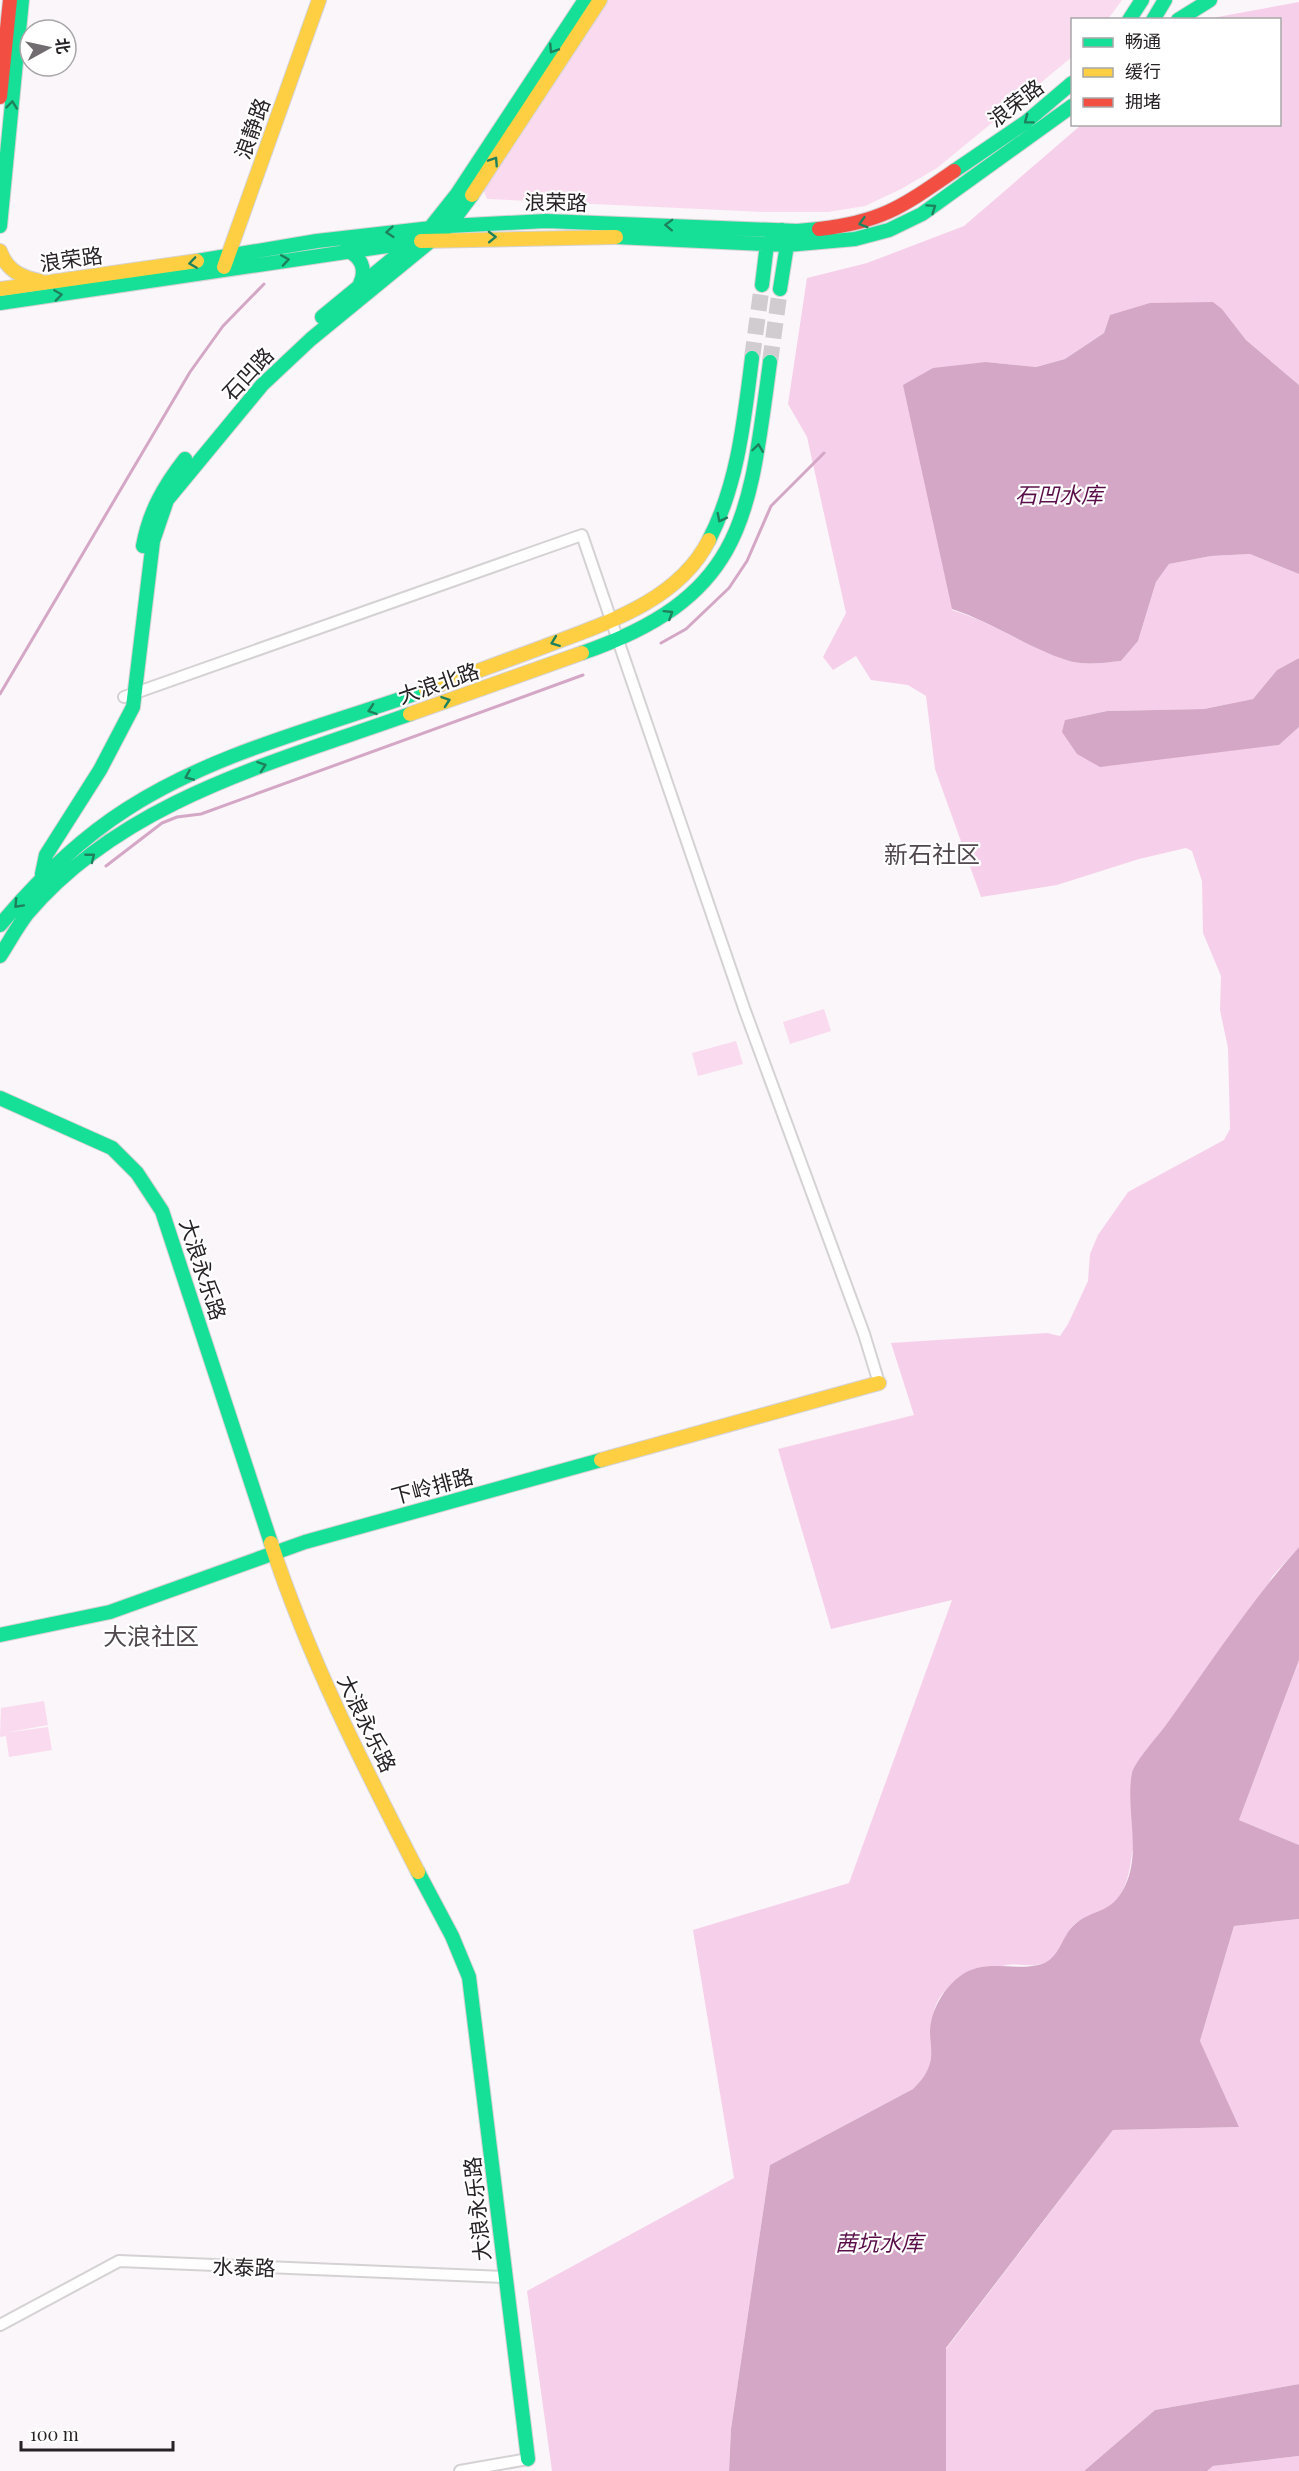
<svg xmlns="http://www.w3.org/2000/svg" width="1299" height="2471" font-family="'Playfair Display','Noto Sans SC',serif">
	<rect width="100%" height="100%" fill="#fbf6f9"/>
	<!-- green -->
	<path fill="#f9daef" d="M608 0H1122L1108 19 1072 20V57L937 168 901 189 865 206 828 212H764L487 199 483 189Z
		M824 1009 831 1031 790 1044 783 1022Z
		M736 1041 743 1064 698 1076 692 1053Z
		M44 1701 48 1725 4 1733 48 1727 52 1750 9 1757 6 1736 0 1737 1 1708Z"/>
	<!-- forest -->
	<path fill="#f6d0ea" d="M1299 2V385L1246 340 1222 309 1110 315 1104 333 1065 359 1036 367 986 362 952 610C992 622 1027 647 1066 660 1084 666 1103 663 1121 661L1138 641 1156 582 1169 564 1211 556 1250 554 1299 574V658L1277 670 1253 699 1204 709 1107 711 1065 720 1243 748 1279 745 1299 727V1547L1272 1577 1132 1852C1130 1876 1123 1904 1099 1913 1089 1917 1077 1919 1071 1928 1063 1939 1061 1954 1048 1961 1034 1969 1021 1963 1007 1965 997 1967 954 1982 947 1989 924 2010 937 2038 931 2063 928 2074 921 2081 913 2089L770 2165 731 2429 729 2471H552L527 2291 734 2178 693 1930 849 1883 952 1600 831 1629 778 1449 914 1415 891 1343 1047 1333 1060 1336 1068 1324 1088 1281 1090 1254 1098 1235 1128 1192 1224 1140 1230 1129 1228 1048 1220 1010 1221 976 1203 933 1202 881 1192 851 1186 848 1139 859 1057 885 981 897 935 769 926 696 908 685 871 680 856 656 833 670 823 657 846 613 807 437 788 404 807 278 867 263 964 226 1081 125 1280 124V20L1207 19Z
		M1299 1660V1845L1239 1820Z
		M1299 1919V2384L1155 2410 1084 2471H946V2349L1113 2130 1238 2127 1200 2041 1234 1926Z
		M1299 2456V2471H1207L1213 2466Z"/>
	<!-- water -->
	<path fill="#d4a7c6" d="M1213 302 1222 309 1246 340 1299 385V574L1250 554 1211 556 1169 564 1156 582 1138 641 1121 661C1103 663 1084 666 1066 660 1027 647 992 622 952 609L903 385 933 368 986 362 1036 367 1065 359 1104 333 1110 315 1150 303Z
		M1299 658V727L1279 745 1100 767 1077 754 1062 732 1065 720 1107 711 1204 709 1253 699 1277 670Z
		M1299 1547V1660L1239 1820 1299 1845V1919L1234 1926 1200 2041 1239 2127 1113 2130 946 2348V2471H729L731 2429 770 2165 913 2089C921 2081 927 2074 930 2063 933 2054 930 2041 930 2031 931 2011 943 1989 959 1977 983 1958 1011 1971 1038 1965 1060 1960 1060 1939 1073 1926 1091 1908 1111 1916 1125 1886 1142 1851 1125 1809 1132 1773 1135 1761 1158 1736 1166 1725 1209 1665 1250 1602 1299 1547Z
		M1299 2384V2456L1213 2466 1207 2471H1084L1155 2410Z"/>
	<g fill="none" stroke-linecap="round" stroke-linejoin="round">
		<!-- stream -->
		<path stroke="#d4a7c6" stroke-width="3" d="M661 643 686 629 729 588 747 561 771 506 824 453
			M0 694 190 372 223 326 264 284
			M106 866 162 823 177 817 201 814 583 675"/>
		<!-- primary-tunnel -->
		<path stroke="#d0cccf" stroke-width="16" stroke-dasharray="16 8" stroke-linecap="butt" d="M752 358 762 285
			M770 362 780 289"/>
		<defs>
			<path id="street" d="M124 697 582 535 745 1011 864 1334 879 1383
				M0 2325 119 2261 504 2277
				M460 2471 528 2459"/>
			<path id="fast" d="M1129 20 1142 0
				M1153 20 1165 0
				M1178 20 1210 0
				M954 171 1026 122 1072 83
				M0 226 22 0
				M616 237 787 245 855 239 889 230 922 214 1072 106
				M346 250C361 256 367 269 360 284
				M197 261 317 241 449 226 546 221 797 231 819 229
				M762 285 767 244 782 230 787 245 780 289
				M0 303 421 241
				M322 317 430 228 457 194 585 0
				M709 540C738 483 744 421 752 358
				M143 546C149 512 164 486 185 459
				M582 653C746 596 749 517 770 362
				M46 875 42 874 46 855 100 770 133 707 153 541 167 500 262 385 311 339 449 226 472 195
				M0 925C37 881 78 840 127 809 217 751 326 726 426 690
				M0 956C9 942 17 927 27 914 123 800 276 762 410 714
				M0 1098 112 1148 137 1173 162 1211 271 1543
				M0 1635 110 1612 305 1542 601 1460
				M418 1872 452 1936 469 1977 528 2459"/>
			<path id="slow" d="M472 195 600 0
				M421 241 616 237
				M0 251C7 270 20 277 40 281
				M224 267 319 0
				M0 289 197 261
				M426 690C465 676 504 661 543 647 603 624 678 602 709 540
				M410 714 582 653
				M601 1460 879 1383
				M271 1543C308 1657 363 1765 418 1872"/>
			<path id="jam" d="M0 97 10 0
				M819 229C882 222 903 206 954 171"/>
		</defs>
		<!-- street casing -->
		<use href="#street" stroke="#d5d2d4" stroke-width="14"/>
		<!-- fast casing -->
		<use href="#fast" stroke="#d5d2d4" stroke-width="16"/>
		<!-- slow casing -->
		<use href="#slow" stroke="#d5d2d4" stroke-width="16"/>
		<!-- jam casing -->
		<use href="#jam" stroke="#d5d2d4" stroke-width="16"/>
		<!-- street -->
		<use href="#street" stroke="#fefefe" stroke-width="10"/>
		<!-- fast -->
		<use href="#fast" stroke="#16e098" stroke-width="14"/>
		<!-- slow -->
		<use href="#slow" stroke="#ffcf43" stroke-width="14"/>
		<!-- jam -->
		<use href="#jam" stroke="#f24e42" stroke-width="14"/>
	</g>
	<!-- one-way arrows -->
	<defs><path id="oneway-chevron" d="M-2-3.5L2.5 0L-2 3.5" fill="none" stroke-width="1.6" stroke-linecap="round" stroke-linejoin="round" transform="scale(1.5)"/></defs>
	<g stroke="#1e815e">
		<use href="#oneway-chevron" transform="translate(553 49) rotate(123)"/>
		<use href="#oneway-chevron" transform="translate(12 105) rotate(-84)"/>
		<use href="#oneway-chevron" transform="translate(1028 120) rotate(143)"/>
		<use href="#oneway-chevron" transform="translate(494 161) rotate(-57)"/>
		<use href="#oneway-chevron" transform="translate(932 208) rotate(-34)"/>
		<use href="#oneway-chevron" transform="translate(863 223) rotate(164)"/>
		<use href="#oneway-chevron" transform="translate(669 225) rotate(-178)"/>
		<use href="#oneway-chevron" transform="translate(390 232) rotate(175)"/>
		<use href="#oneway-chevron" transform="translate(492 237) rotate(-1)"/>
		<use href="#oneway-chevron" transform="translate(285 260) rotate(-9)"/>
		<use href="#oneway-chevron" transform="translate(193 263) rotate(172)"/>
		<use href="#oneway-chevron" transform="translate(58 295) rotate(-8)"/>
		<use href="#oneway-chevron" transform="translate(758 448) rotate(-82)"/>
		<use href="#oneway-chevron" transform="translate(721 518) rotate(117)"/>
		<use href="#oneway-chevron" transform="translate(669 614) rotate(-32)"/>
		<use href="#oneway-chevron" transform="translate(555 642) rotate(159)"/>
		<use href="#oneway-chevron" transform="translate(446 701) rotate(-19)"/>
		<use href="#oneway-chevron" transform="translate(372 710) rotate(161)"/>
		<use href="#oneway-chevron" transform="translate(262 766) rotate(-19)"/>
		<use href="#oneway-chevron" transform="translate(189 776) rotate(157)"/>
		<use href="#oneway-chevron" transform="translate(91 857) rotate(-38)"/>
		<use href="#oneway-chevron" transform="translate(18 904) rotate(133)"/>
	</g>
	<g text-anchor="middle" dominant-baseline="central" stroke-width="4.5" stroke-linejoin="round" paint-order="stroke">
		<!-- street labels -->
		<g font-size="21" fill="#262225" stroke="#fff">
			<text transform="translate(1015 102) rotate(-37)">浪荣路</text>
			<text transform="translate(251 128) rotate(-70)">浪静路</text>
			<text transform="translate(556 201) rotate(1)">浪荣路</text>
			<text transform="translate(71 258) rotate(-8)">浪荣路</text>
			<text transform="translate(247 373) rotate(-47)">石凹路</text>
			<text transform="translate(438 682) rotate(-19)">大浪北路</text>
			<text transform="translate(204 1269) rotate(72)">大浪永乐路</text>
			<text transform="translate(432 1485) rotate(-15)">下岭排路</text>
			<text transform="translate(368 1723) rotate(64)">大浪永乐路</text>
			<text transform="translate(476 2209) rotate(-96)">大浪永乐路</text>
			<text transform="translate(244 2266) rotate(2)">水泰路</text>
		</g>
		<!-- water labels -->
		<g font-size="22" font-style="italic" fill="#590e49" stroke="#fff">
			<text x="1059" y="494">石凹水库</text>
			<text x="879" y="2242">茜坑水库</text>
		</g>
		<!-- quarter labels -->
		<g font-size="24" fill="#50484d" stroke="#fff">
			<text x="932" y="853">新石社区</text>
			<text x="151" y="1635">大浪社区</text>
		</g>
	</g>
	<!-- legend -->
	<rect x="1071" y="18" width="210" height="108" fill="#ffffff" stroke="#a8a7a8" stroke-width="1.5"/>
	<rect x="1083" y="38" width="30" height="9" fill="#16e098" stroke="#a8a7a8" stroke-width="1.5"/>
	<text x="1125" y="48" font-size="18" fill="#262225">畅通</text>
	<rect x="1083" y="68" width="30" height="9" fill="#ffcf43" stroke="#a8a7a8" stroke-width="1.5"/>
	<text x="1125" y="78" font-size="18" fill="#262225">缓行</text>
	<rect x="1083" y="98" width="30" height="9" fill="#f24e42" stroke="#a8a7a8" stroke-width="1.5"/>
	<text x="1125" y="108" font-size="18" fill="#262225">拥堵</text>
	<!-- north arrow -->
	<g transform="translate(48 48) rotate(82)"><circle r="28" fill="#ffffff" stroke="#a8a7a8" stroke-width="1.5"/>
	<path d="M0-4.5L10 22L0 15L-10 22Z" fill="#716c6f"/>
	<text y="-9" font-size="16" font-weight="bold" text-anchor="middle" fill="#262225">北</text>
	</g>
	<!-- scale -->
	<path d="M21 2441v9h152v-9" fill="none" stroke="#262225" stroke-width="3"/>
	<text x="30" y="2441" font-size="18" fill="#262225" stroke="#ffffff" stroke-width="4.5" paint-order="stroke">100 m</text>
</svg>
